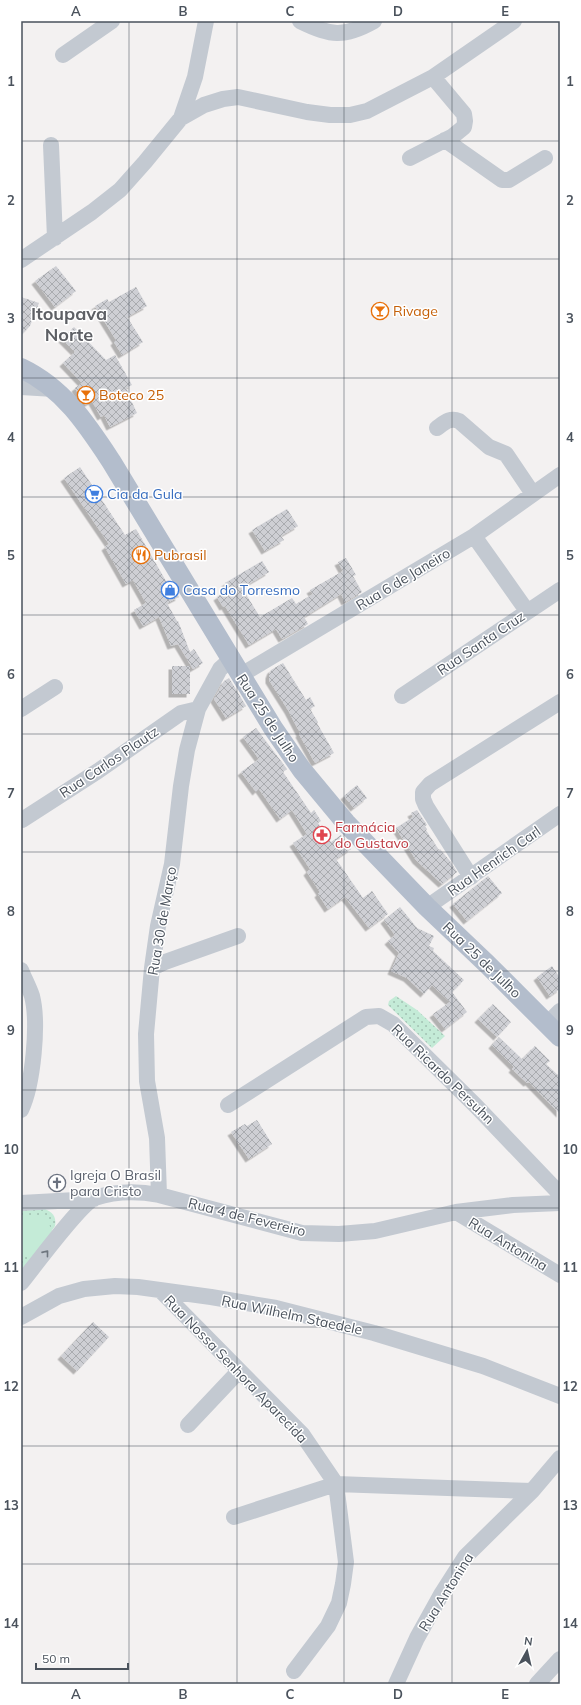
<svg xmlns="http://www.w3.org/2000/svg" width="581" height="1705" font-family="Mulish,sans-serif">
	<defs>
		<pattern id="park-dots" width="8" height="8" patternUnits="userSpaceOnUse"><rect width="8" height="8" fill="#c4ebd7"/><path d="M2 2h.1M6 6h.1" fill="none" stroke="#a1c1b2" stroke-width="1.8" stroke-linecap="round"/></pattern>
		<pattern id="building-cross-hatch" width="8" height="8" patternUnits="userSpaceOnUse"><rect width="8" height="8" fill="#cecfd4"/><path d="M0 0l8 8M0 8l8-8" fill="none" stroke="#a9abaf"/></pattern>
		<filter id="shadow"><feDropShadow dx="-3.5" dy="3.5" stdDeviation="0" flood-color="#0004"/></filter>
	</defs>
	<rect width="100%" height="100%" fill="#f3f1f1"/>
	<!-- park -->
	<path fill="url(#park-dots)" d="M396 996 417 1010 445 1036 432 1048 388 1005 389 1001Z
		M42 1208C51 1211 57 1215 55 1226L21 1273V1210Z"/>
	<!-- pitch -->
	<path fill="#c4ebd7" d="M30 1215H39L46 1217 52 1231C44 1242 37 1259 21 1257V1218Z"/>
	<!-- building -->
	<path fill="url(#building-cross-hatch)" filter="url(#shadow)" d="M56 266 76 291 55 307 35 281Z
		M136 287 147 306 127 317 143 342 122 355 114 342 116 340 95 306 107 299 109 302Z
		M21 297 39 303 30 326 21 335Z
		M74 327 106 360 115 355 132 385 126 388 128 391 127 392 137 413 110 427 104 415 101 417 92 401 85 405 75 388 82 383 63 363 75 352 62 339Z
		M80 467 125 535 136 529 166 581 169 580 179 597 167 603 177 621H178L190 652 194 649 203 663 193 669 178 644 171 646 159 617 143 626 134 610 146 603 133 580 126 584 105 547 109 544 64 478Z
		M287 509 298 526 281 536 284 540 265 551 252 530Z
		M346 558 356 575 353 576 362 592 345 602 341 594 304 617 308 624 282 639 276 629 249 645 225 606 223 607 217 597 229 589 225 583 262 561 269 572 242 588 260 617 292 598 296 604 313 594 310 590 343 571 338 562Z
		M283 663 306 700 310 697 315 706 310 709 318 722 317 723 334 753 315 763 299 734 300 733 288 710 269 680V675L271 670Z
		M172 666H190V694H172Z
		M229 678 246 706 226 718 214 699 224 681Z
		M256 728 287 769 283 772 311 813 314 810 321 821 318 823 331 842 341 835 351 849 336 859 363 898 372 891 388 914 369 928 345 897 328 909 318 894 320 892 307 872 310 869 293 843 307 834 292 810 280 819 259 789 256 792 241 772 259 759 243 737Z
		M357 785 367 798 354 808 344 796Z
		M417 810 427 825 425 826 427 829 426 830 439 850 440 849 450 861 457 872 442 884 416 860 396 828 413 817 411 813Z
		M488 876 502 893 467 921 453 904Z
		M400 907 417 928 434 936 429 946 434 948 433 951 464 980 452 992 467 1012 445 1029 433 1014 450 1002 432 985 424 994 407 978 391 971 399 953 388 941 395 935 384 920Z
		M552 966 560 978V989L550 996 537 977Z
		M493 1004 511 1022 497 1037 478 1019Z
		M499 1037 522 1059 535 1046 550 1061 546 1064 560 1077V1114L529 1082 527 1083 512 1069 514 1067 492 1045Z
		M257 1120 272 1144 249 1159 231 1132 245 1124 247 1126Z
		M93 1322 109 1337 77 1371 61 1356Z"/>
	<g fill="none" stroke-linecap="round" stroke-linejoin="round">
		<!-- minor -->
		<path stroke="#c3c9d1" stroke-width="16" d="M300 21C330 36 344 38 374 21
			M63 55 112 21
			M181 118 204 105 223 99 238 97 307 112 330 115H350L367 111 433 77 514 21
			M445 140 502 180H509L545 158
			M51 145 55 238
			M410 158 453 136 464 127 465 121 464 114 433 77
			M21 260 92 212 120 190 145 162 181 118 195 77 206 21
			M21 387 54 389
			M437 428C444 423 450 417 459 421L489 447 506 454 533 494
			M474 536 527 611
			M241 675 474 536 560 475
			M402 696 560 590
			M21 709 55 687
			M22 820 98 771 181 713 198 709
			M471 877 426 806 423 799V792L430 784 560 702
			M427 907 560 814
			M152 968 165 962 238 936
			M21 970C24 978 29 987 32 996 39 1023 33 1085 21 1110
			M547 1024 560 1011
			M228 1105 366 1017 379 1016 393 1024 476 1106 560 1194
			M159 1195 157 1138 147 1081 146 1034 152 968 158 926 172 864 181 786 187 750 198 709 220 669 231 659
			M21 1203 94 1199
			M456 1212 560 1275
			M21 1283C34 1267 80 1204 95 1198 116 1191 137 1191 159 1195L302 1233 339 1234 375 1231 456 1212 513 1205 560 1203
			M160 1290 302 1434 336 1484 346 1562 343 1584 339 1603 328 1626 294 1671
			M21 1317 59 1296 84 1289 115 1286 138 1287 211 1297 276 1308 374 1333 483 1366 560 1396
			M188 1425 239 1371
			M234 1517 336 1484 532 1491
			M396 1684 417 1638 442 1593 465 1557 532 1491 560 1458
			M537 1684 560 1659"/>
		<!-- major -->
		<path stroke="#b3bdcc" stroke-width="20" d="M21 368C63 388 86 423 111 461L273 728 302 770 346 823 427 907 487 964 560 1037"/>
	</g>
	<!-- one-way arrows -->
	<defs><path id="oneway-chevron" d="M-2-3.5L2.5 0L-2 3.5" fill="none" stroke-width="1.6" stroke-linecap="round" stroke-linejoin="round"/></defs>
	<use stroke="#6e767f" href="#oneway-chevron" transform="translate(46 1253) rotate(-51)"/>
	<!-- grid -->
	<path fill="none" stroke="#4a525c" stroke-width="1" stroke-opacity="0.55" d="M129 21V1684M237 21V1684M344 21V1684M452 21V1684M21 141H560M21 259H560M21 378H560M21 497H560M21 615H560M21 734H560M21 852H560M21 971H560M21 1090H560M21 1208H560M21 1327H560M21 1446H560M21 1564H560"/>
	<!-- icons -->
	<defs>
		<symbol id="bar-ring" viewBox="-11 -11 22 22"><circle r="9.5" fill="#fff" stroke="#e8710a" stroke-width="1.5"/><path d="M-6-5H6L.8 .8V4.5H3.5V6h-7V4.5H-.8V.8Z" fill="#e8710a"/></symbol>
		<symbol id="supermarket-ring" viewBox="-11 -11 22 22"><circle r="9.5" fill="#fff" stroke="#3f7fe0" stroke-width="1.5"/><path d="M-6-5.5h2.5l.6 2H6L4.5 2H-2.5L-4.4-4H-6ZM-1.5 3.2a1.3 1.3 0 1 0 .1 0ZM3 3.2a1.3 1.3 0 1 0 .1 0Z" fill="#3f7fe0"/></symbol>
		<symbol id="restaurant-ring" viewBox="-11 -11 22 22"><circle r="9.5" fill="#fff" stroke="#e8710a" stroke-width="1.5"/><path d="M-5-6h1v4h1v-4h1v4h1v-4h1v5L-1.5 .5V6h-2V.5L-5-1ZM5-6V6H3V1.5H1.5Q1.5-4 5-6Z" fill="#e8710a"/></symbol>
		<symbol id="shop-ring" viewBox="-11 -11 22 22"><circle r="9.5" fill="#fff" stroke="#3f7fe0" stroke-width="1.5"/><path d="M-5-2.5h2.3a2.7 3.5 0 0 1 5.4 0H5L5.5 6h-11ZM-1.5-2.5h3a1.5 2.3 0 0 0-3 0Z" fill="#3f7fe0"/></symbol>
		<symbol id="pharmacy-ring" viewBox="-11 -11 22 22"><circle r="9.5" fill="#fff" stroke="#e0444e" stroke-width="1.5"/><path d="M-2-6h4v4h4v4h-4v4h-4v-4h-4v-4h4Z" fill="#e0444e"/></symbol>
		<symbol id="church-ring" viewBox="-11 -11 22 22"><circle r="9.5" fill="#fff" stroke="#6b7280" stroke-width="1.5"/><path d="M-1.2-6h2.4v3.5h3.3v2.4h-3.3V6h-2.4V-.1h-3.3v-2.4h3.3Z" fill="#6b7280"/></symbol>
	</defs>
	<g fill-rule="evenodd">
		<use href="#bar-ring" x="370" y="301" width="20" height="20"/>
		<use href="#bar-ring" x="76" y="385" width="20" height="20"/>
		<use href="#supermarket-ring" x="84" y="484" width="20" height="20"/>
		<use href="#restaurant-ring" x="131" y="545" width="20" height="20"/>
		<use href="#shop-ring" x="160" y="580" width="20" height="20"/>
		<use href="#pharmacy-ring" x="312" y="825" width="20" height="20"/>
		<use href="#church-ring" x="47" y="1173" width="20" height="20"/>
	</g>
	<g text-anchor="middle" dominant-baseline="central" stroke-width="3" stroke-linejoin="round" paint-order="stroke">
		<!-- food labels -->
		<g font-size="14" fill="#c56008" stroke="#fff" text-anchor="start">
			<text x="393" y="311">Rivage</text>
			<text x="99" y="395">Boteco 25</text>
			<text x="154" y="555">Pubrasil</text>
		</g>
		<!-- shop labels -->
		<g font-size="14" fill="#366cbe" stroke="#fff" text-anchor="start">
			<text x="107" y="494">Cia da Gula</text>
			<text x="183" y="590">Casa do Torresmo</text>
		</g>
		<!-- street labels -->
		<g font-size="14" fill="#4a525c" stroke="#fff">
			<text transform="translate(403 579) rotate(-31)">Rua 6 de Janeiro</text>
			<text transform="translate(481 643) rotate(-34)">Rua Santa Cruz</text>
			<text transform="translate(268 718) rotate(57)">Rua 25 de Julho</text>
			<text transform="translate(109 762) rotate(-34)">Rua Carlos Plautz</text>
			<text transform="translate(494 861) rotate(-35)">Rua Henrich Carl</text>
			<text transform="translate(162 921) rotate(-80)">Rua 30 de Março</text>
			<text transform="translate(482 960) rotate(44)">Rua 25 de Julho</text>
			<text transform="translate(443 1074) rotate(44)">Rua Ricardo Persuhn</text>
			<text transform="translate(247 1217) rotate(14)">Rua 4 de Fevereiro</text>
			<text transform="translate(508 1244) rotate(31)">Rua Antonina</text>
			<text transform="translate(292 1315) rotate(12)">Rua Wilhelm Staedele</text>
			<text transform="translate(236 1369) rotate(46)">Rua Nossa Senhora Aparecida</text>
			<text transform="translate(446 1592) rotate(-58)">Rua Antonina</text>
		</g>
		<!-- health labels -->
		<g font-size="14" fill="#be3a42" stroke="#fff" text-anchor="start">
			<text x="335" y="827">Farmácia<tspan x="335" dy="16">do Gustavo</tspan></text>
		</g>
		<!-- worship labels -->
		<g font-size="14" fill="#5b616d" stroke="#fff" text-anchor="start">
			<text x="70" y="1175">Igreja O Brasil<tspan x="70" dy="16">para Cristo</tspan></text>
		</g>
		<!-- district labels -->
		<g font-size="18" font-weight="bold" fill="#5e6065" stroke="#fff">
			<text x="69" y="313">Itoupava<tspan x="69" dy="21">Norte</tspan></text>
		</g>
	</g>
	<!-- border -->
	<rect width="581" height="1705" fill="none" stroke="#ffffff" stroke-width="44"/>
	<!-- north arrow -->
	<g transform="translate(527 1651) rotate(8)" stroke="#ffffff" stroke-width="3" paint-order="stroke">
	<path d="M0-3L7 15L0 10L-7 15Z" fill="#4a525c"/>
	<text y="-6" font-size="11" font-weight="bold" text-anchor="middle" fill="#4a525c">N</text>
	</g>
	<!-- scale -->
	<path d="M36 1663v6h92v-6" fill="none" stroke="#4a525c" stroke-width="2"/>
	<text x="42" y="1663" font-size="12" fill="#4a525c" stroke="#ffffff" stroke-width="3" paint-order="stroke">50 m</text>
	<rect x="22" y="22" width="537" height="1661" fill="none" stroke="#4a525c" stroke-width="1.5"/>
	<g font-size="13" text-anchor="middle" font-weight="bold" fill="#4a525c">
		<text x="76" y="16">A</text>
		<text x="183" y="16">B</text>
		<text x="290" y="16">C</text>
		<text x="398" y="16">D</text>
		<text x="505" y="16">E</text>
		<text x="11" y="86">1</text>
		<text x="570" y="86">1</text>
		<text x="11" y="205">2</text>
		<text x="570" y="205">2</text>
		<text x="11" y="323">3</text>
		<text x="570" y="323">3</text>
		<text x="11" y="442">4</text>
		<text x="570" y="442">4</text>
		<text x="11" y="560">5</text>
		<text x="570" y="560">5</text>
		<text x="11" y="679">6</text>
		<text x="570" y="679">6</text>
		<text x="11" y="798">7</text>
		<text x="570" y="798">7</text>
		<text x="11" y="916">8</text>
		<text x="570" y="916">8</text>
		<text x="11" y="1035">9</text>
		<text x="570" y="1035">9</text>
		<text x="11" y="1154">10</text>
		<text x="570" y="1154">10</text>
		<text x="11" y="1272">11</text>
		<text x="570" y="1272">11</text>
		<text x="11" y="1391">12</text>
		<text x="570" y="1391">12</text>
		<text x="11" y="1510">13</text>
		<text x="570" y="1510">13</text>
		<text x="11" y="1628">14</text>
		<text x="570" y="1628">14</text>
		<text x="76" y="1699">A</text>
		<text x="183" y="1699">B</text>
		<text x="290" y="1699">C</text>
		<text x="398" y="1699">D</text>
		<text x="505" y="1699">E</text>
	</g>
</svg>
